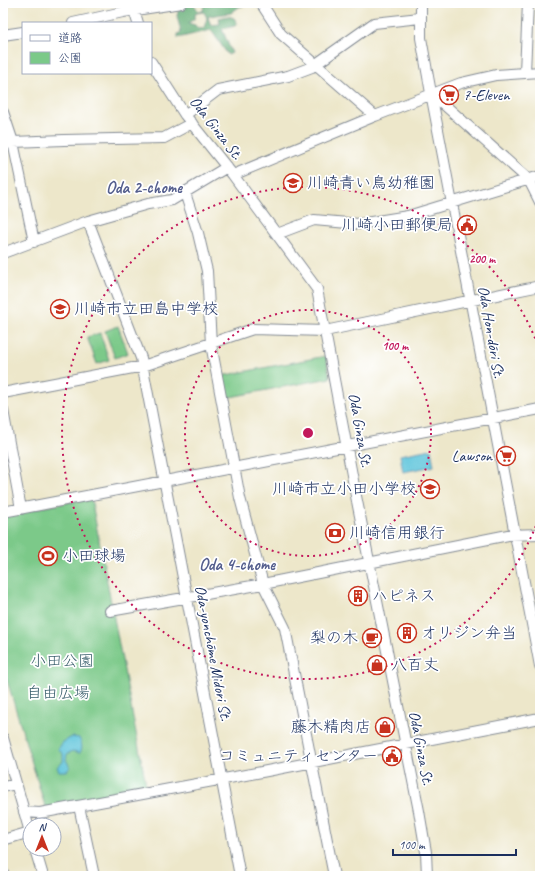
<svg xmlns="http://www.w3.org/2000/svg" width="543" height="879" font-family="Caveat,'Klee One',sans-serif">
	<rect width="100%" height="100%" fill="#fff"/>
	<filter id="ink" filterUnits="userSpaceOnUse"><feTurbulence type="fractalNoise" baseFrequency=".025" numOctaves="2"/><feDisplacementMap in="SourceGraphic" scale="8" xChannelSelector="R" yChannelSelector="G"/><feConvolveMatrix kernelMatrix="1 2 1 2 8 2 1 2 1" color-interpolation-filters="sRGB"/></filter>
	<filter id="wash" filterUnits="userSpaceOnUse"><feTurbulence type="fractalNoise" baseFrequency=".012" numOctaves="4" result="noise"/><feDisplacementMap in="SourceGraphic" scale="16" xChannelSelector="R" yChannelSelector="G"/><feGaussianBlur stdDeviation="0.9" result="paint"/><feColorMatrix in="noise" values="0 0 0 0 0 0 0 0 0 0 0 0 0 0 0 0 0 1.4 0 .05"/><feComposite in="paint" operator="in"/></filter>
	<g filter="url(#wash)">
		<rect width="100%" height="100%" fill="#ede7ca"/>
		<!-- green -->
		<path fill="#7bc989" stroke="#4b7c74" d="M118 326 128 353 115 358 105 331Z
			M100 333 109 360 97 364 87 337Z
			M326 356 330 378 225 398 221 376Z
			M91 498 147 790 48 808 45 806 3 667V515Z"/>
		<!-- forest -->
		<path fill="#64ad75" stroke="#406e6a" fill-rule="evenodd" d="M193 3 199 12 203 11 204 4 209 3H253L239 7 231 13 209 16 208 18 211 25 220 24 219 18 228 16 234 18 237 22 235 26 222 29 232 53 228 55 211 30 178 38V34L181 32 177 16 179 7ZM204 12 207 18 204 28 198 29 195 25 188 23 194 19 196 13Z"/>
		<!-- water -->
		<path fill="#5ec5db" stroke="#3c7a9c" d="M431 449 434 466 403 472 400 455Z
			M72 737 79 738C82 744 83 747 80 753L73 751 67 754 66 760 70 767 67 771H59L57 767 63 762V754L58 749 63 742Z"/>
	</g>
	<g filter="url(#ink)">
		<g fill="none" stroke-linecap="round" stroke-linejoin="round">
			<defs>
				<path id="minor" d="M261 3 281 34 375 116
					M421 3V38L431 93 540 666
					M134 10 138 23
					M73 23 123 12 181 3
					M3 35 23 32
					M151 62 185 115 233 175 317 289 355 491 419 811 426 852 427 876
					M525 72 528 3
					M431 93 529 180 540 202
					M3 112 13 142 34 242
					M185 115 218 90 288 76 312 67 374 23 420 18
					M3 145 13 142 64 140 164 138 192 123
					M233 175 375 116 461 83 496 75 540 72
					M185 193 198 233 207 271 211 344 240 498 263 584 285 628 334 876
					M88 221 141 358 240 876
					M277 234 314 220 359 224 408 216 540 176
					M3 253 88 221 148 204 172 200 227 167
					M3 393 143 366 253 329 325 331 540 286
					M3 410 21 509
					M3 512 540 409
					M110 611 263 584 508 535 540 534
					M3 738 30 832
					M3 787 16 784
					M79 806 94 876
					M24 812 40 813 267 771 540 718
					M3 840 30 832
					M35 849 43 876
					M3 872 4 876"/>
			</defs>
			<!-- minor casing -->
			<use href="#minor" stroke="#848b94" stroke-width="12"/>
			<!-- minor -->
			<use href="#minor" stroke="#fff" stroke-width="10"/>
		</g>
	</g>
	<!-- distance rings -->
	<g fill="none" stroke="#c2185b" stroke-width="2" stroke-dasharray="2 4">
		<circle cx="308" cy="433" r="123"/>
		<path d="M540 515A246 246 0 1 1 540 351"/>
	</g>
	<!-- icons -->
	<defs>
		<symbol id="supermarket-ring" viewBox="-11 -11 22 22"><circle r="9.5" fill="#fff" stroke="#c8321e" stroke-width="1.5"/><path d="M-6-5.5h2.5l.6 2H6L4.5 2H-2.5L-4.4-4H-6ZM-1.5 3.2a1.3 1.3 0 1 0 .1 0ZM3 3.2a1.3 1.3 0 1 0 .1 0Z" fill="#c8321e"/></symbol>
		<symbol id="school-ring" viewBox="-11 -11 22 22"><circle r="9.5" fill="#fff" stroke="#c8321e" stroke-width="1.5"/><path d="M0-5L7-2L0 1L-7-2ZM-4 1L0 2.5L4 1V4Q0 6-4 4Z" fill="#c8321e"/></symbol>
		<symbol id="civic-ring" viewBox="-11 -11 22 22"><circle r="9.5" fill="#fff" stroke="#c8321e" stroke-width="1.5"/><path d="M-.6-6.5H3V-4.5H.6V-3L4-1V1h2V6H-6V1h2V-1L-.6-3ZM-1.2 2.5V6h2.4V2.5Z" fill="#c8321e"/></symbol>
		<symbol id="bank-ring" viewBox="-11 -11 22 22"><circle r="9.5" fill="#fff" stroke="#c8321e" stroke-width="1.5"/><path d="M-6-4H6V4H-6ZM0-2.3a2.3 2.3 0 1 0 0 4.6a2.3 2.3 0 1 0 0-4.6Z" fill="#c8321e"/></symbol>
		<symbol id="stadium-ring" viewBox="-11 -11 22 22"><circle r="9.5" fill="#fff" stroke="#c8321e" stroke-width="1.5"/><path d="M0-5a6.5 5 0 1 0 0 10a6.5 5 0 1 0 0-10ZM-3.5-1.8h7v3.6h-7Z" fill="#c8321e"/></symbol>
		<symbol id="building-ring" viewBox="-11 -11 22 22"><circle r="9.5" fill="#fff" stroke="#c8321e" stroke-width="1.5"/><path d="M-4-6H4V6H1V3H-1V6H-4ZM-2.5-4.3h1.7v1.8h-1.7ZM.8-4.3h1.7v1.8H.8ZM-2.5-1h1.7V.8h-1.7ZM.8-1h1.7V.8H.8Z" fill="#c8321e"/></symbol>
		<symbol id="cafe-ring" viewBox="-11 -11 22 22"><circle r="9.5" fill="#fff" stroke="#c8321e" stroke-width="1.5"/><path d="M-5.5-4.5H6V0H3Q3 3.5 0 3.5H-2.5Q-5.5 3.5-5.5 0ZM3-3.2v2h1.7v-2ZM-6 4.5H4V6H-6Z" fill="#c8321e"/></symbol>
		<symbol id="shop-ring" viewBox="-11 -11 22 22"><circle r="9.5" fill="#fff" stroke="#c8321e" stroke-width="1.5"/><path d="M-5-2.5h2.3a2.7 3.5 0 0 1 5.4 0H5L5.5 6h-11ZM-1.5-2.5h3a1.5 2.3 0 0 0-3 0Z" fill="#c8321e"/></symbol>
	</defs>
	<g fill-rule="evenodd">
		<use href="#supermarket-ring" x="438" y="84" width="22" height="22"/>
		<use href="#school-ring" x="282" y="172" width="22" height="22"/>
		<use href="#civic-ring" x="456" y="214" width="22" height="22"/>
		<use href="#school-ring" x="49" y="298" width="22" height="22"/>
		<use href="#supermarket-ring" x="495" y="445" width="22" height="22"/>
		<use href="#school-ring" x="419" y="478" width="22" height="22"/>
		<use href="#bank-ring" x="324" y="522" width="22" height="22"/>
		<use href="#stadium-ring" x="37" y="545" width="22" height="22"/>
		<use href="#building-ring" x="347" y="585" width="22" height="22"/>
		<use href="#building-ring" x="396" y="622" width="22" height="22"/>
		<use href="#cafe-ring" x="361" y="627" width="22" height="22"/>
		<use href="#shop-ring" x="366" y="654" width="22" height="22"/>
		<use href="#shop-ring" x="374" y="716" width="22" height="22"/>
		<use href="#civic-ring" x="381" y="745" width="22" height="22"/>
	</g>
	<g text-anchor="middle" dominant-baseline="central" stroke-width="3.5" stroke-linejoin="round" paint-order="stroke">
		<!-- poi labels -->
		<g font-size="16" fill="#1b2f5e" stroke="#fff" text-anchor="start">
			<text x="463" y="95">7-Eleven</text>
			<text x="307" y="183">川崎青い鳥幼稚園</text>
			<text x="453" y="225" text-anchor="end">川崎小田郵便局</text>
			<text x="74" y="309">川崎市立田島中学校</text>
			<text x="492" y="456" text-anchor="end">Lawson</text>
			<text x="416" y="489" text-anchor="end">川崎市立小田小学校</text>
			<text x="349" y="533">川崎信用銀行</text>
			<text x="62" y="556">小田球場</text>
			<text x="372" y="596">ハピネス</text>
			<text x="421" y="633">オリジン弁当</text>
			<text x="358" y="638" text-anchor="end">梨の木</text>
			<text x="391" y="665">八百丈</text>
			<text x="371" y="727" text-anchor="end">藤木精肉店</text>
			<text x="378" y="756" text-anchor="end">コミュニティセンター</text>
		</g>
		<!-- street labels -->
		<g font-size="16" fill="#1b2f5e" stroke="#fff">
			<text transform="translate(216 128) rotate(52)">Oda Ginza St.</text>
			<text transform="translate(491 332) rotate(80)">Oda Hon-dōri St.</text>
			<text transform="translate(360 430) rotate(80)">Oda Ginza St.</text>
			<text transform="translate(213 653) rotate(79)">Oda-yonchōme Midori St.</text>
			<text transform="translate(421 748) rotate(79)">Oda Ginza St.</text>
		</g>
		<!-- park labels -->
		<g font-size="16" fill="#385d6b" stroke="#fff">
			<text x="62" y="661">小田公園</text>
			<text x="58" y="693">自由広場</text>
		</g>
		<!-- neighbourhood labels -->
		<g font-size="17" font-weight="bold" fill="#555f8e" stroke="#fff">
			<text x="144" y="187">Oda 2-chome</text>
			<text x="237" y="564">Oda 4-chome</text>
		</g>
	</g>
	<circle cx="308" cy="433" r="6" fill="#c2185b" stroke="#fff" stroke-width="2"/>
	<g font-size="12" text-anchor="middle" font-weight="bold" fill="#c2185b" stroke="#fff" stroke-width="3.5" stroke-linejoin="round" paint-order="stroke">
		<text x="482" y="263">200 m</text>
		<text x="395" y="350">100 m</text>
	</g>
	<!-- margin -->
	<rect width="543" height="879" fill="none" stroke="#fff" stroke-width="16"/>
	<!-- legend -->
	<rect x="22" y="22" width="130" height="52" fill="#ffffff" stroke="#a4acbf"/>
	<rect x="30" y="35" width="20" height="6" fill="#ffffff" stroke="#a4acbf"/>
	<text x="58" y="42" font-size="12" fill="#1b2f5e">道路</text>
	<rect x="30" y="52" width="20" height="12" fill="#7bc989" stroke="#a4acbf"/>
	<text x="58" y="62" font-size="12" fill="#1b2f5e">公園</text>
	<!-- north arrow -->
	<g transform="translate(42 837)"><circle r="19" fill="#ffffff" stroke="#a4acbf"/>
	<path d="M0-3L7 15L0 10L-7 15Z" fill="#c8321e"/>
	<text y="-6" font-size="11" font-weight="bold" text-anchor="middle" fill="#1b2f5e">N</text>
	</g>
	<!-- scale -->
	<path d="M393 849v6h123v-6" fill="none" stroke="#1b2f5e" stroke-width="2"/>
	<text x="399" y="849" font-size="12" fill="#1b2f5e" stroke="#ffffff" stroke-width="3" paint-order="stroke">100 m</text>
</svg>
